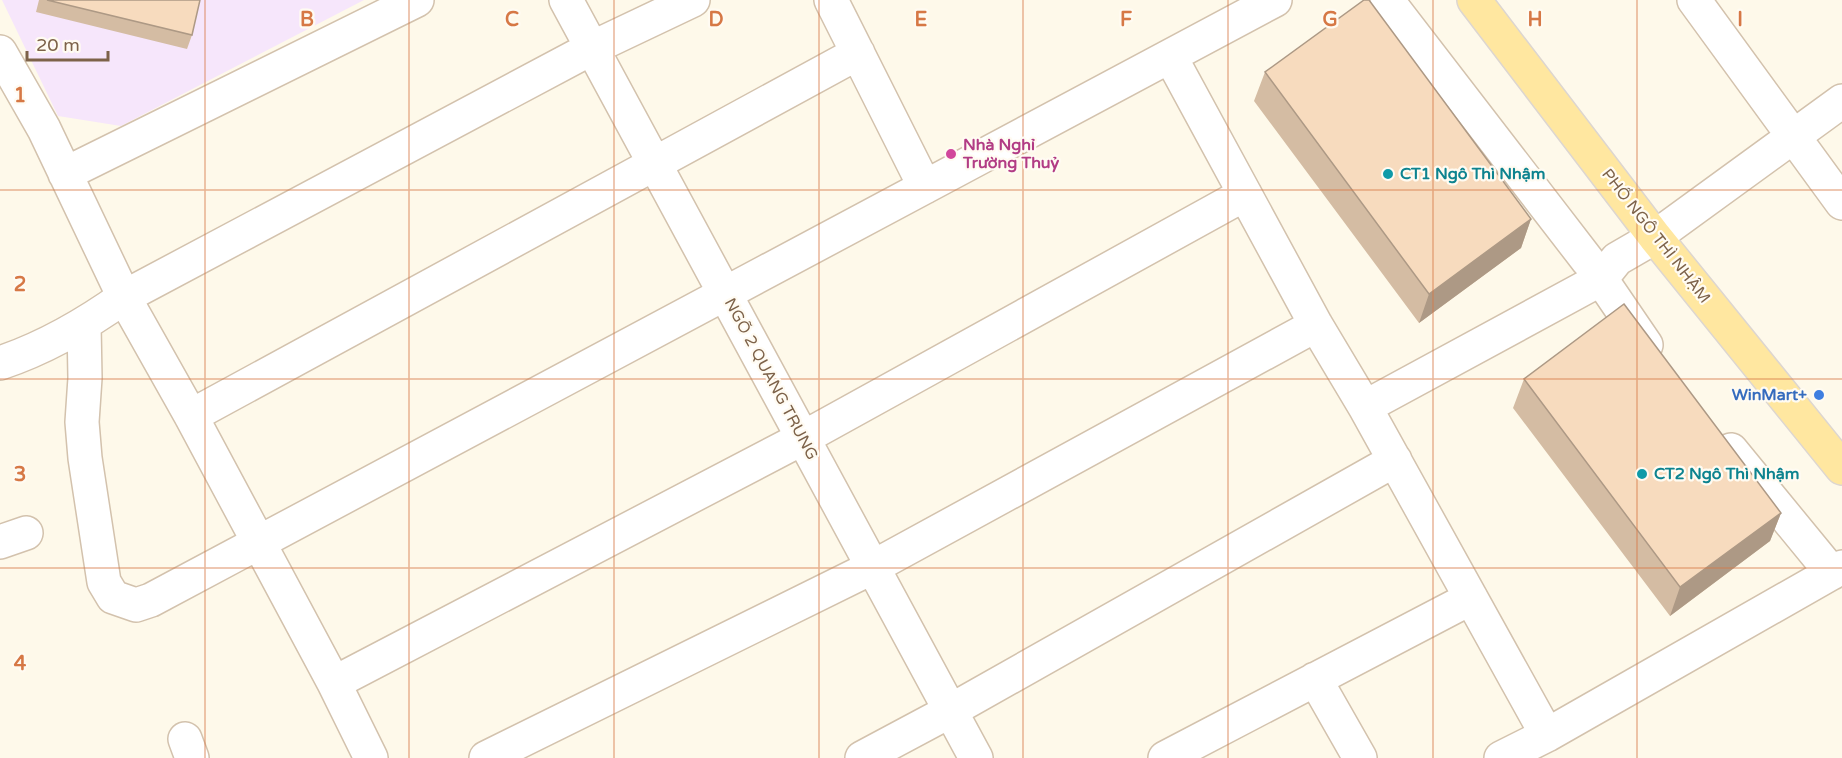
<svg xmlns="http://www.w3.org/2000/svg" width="1842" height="758" font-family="'Varela Round',sans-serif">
	<rect width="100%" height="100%" fill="#fef9ea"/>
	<!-- education -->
	<path fill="#f6e6fb" d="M2 0H364L121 126 58 116Z"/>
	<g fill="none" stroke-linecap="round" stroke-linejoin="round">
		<defs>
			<path id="minor" d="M566 0 976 758
				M831 0 925 187
				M1387 0 1588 261
				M1694 0 1842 203
				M0 52 44 129 124 297 191 416 334 683 371 758
				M1170 56 1316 325 1365 407 1547 735
				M65 174 417 0
				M1601 279 1646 345
				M84 325 85 378 82 422 85 458 104 582 113 597 136 605 151 600 1275 0
				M0 363C45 348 85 325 124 297L592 48 693 0
				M1365 407 1601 279 1617 259 1655 237 1842 101
				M191 416 858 53
				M1731 450 1832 573
				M0 542 26 533
				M1315 679 1360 758
				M334 683 803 438 1245 194
				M185 739 192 758
				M486 758 873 567 1316 325
				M862 758 950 711 1395 460
				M1165 758 1471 598
				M1501 758 1547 735 1842 567"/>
			<path id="major" d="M1474 0 1655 237 1842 468"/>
		</defs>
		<!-- minor casing -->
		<use href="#minor" stroke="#d3c2ad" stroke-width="36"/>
		<!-- major casing -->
		<use href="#major" stroke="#ddd6d0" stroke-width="36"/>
		<!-- minor -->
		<use href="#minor" stroke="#fff" stroke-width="33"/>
		<!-- major -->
		<use href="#major" stroke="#ffe7a0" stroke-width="33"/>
	</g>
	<!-- wall -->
	<path fill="#d4bca3" d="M39 0H200L192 35 187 49 36 12Z
		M1265 72 1531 219 1521 248 1419 323 1254 101Z
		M1524 379 1781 513 1770 541 1670 616 1513 408Z"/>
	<!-- shaded-wall -->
	<path fill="#ad9985" d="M1531 219 1521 248 1419 323 1429 294Z
		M1781 513 1770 541 1670 616 1680 587Z"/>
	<!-- building -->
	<path fill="#f7dbbe" stroke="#ad9985" stroke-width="1.5" d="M47 0H200L192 35Z
		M1364 0H1369L1531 219 1429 294 1265 72Z
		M1624 304 1781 513 1680 587 1524 379Z"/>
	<!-- grid -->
	<path fill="none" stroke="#d67845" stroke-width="1.5" stroke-opacity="0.55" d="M205 0V758M409 0V758M614 0V758M819 0V758M1023 0V758M1228 0V758M1433 0V758M1637 0V758M0 190H1842M0 379H1842M0 568H1842"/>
	<!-- markers -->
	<circle fill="#d1479c" stroke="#fffbf2" stroke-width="2" cx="951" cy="154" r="6"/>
	<g fill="#0f9aa8" stroke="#fffbf2" stroke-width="2">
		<circle cx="1388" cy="174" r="6"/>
		<circle cx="1642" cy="474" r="6"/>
	</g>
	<circle fill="#3f7fe0" stroke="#fffbf2" stroke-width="2" cx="1819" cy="395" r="6"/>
	<g text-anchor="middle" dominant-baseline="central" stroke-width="4.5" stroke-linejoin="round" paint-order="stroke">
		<!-- hotel labels -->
		<g font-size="16" font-weight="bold" fill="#b23c85" stroke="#fffbf2" text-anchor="start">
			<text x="963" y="145">Nhà Nghỉ<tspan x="963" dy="18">Trường Thuỷ</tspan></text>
		</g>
		<!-- culture labels -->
		<g font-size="16" font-weight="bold" fill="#0d838f" stroke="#fffbf2" text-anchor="start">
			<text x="1400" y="174">CT1 Ngô Thì Nhậm</text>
			<text x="1654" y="474">CT2 Ngô Thì Nhậm</text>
		</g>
		<!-- street labels -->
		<g font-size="16" fill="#7d6249" stroke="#fffbf2">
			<text transform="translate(1656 236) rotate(52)">PHỐ NGÔ THÌ NHẬM</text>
			<text transform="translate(771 379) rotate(62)">NGÕ 2 QUANG TRUNG</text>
		</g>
		<!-- shop labels -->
		<g font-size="16" font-weight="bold" fill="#366cbe" stroke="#fffbf2" text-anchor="end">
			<text x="1807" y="395">WinMart+</text>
		</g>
	</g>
	<g font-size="20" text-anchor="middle" font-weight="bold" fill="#d67845" stroke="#fffbf2" stroke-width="4.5" stroke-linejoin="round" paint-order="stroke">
		<text x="307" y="26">B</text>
		<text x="512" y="26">C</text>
		<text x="716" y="26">D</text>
		<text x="921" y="26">E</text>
		<text x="1126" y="26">F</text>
		<text x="1330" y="26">G</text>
		<text x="1535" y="26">H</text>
		<text x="1740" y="26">I</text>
		<text x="20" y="102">1</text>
		<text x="20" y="291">2</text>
		<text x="20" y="481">3</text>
		<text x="20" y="670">4</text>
	</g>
	<!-- scale -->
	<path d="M27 51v9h81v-9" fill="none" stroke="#7d6249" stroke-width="3"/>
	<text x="36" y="51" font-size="18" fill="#7d6249" stroke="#fffbf2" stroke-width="4.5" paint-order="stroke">20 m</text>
</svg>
